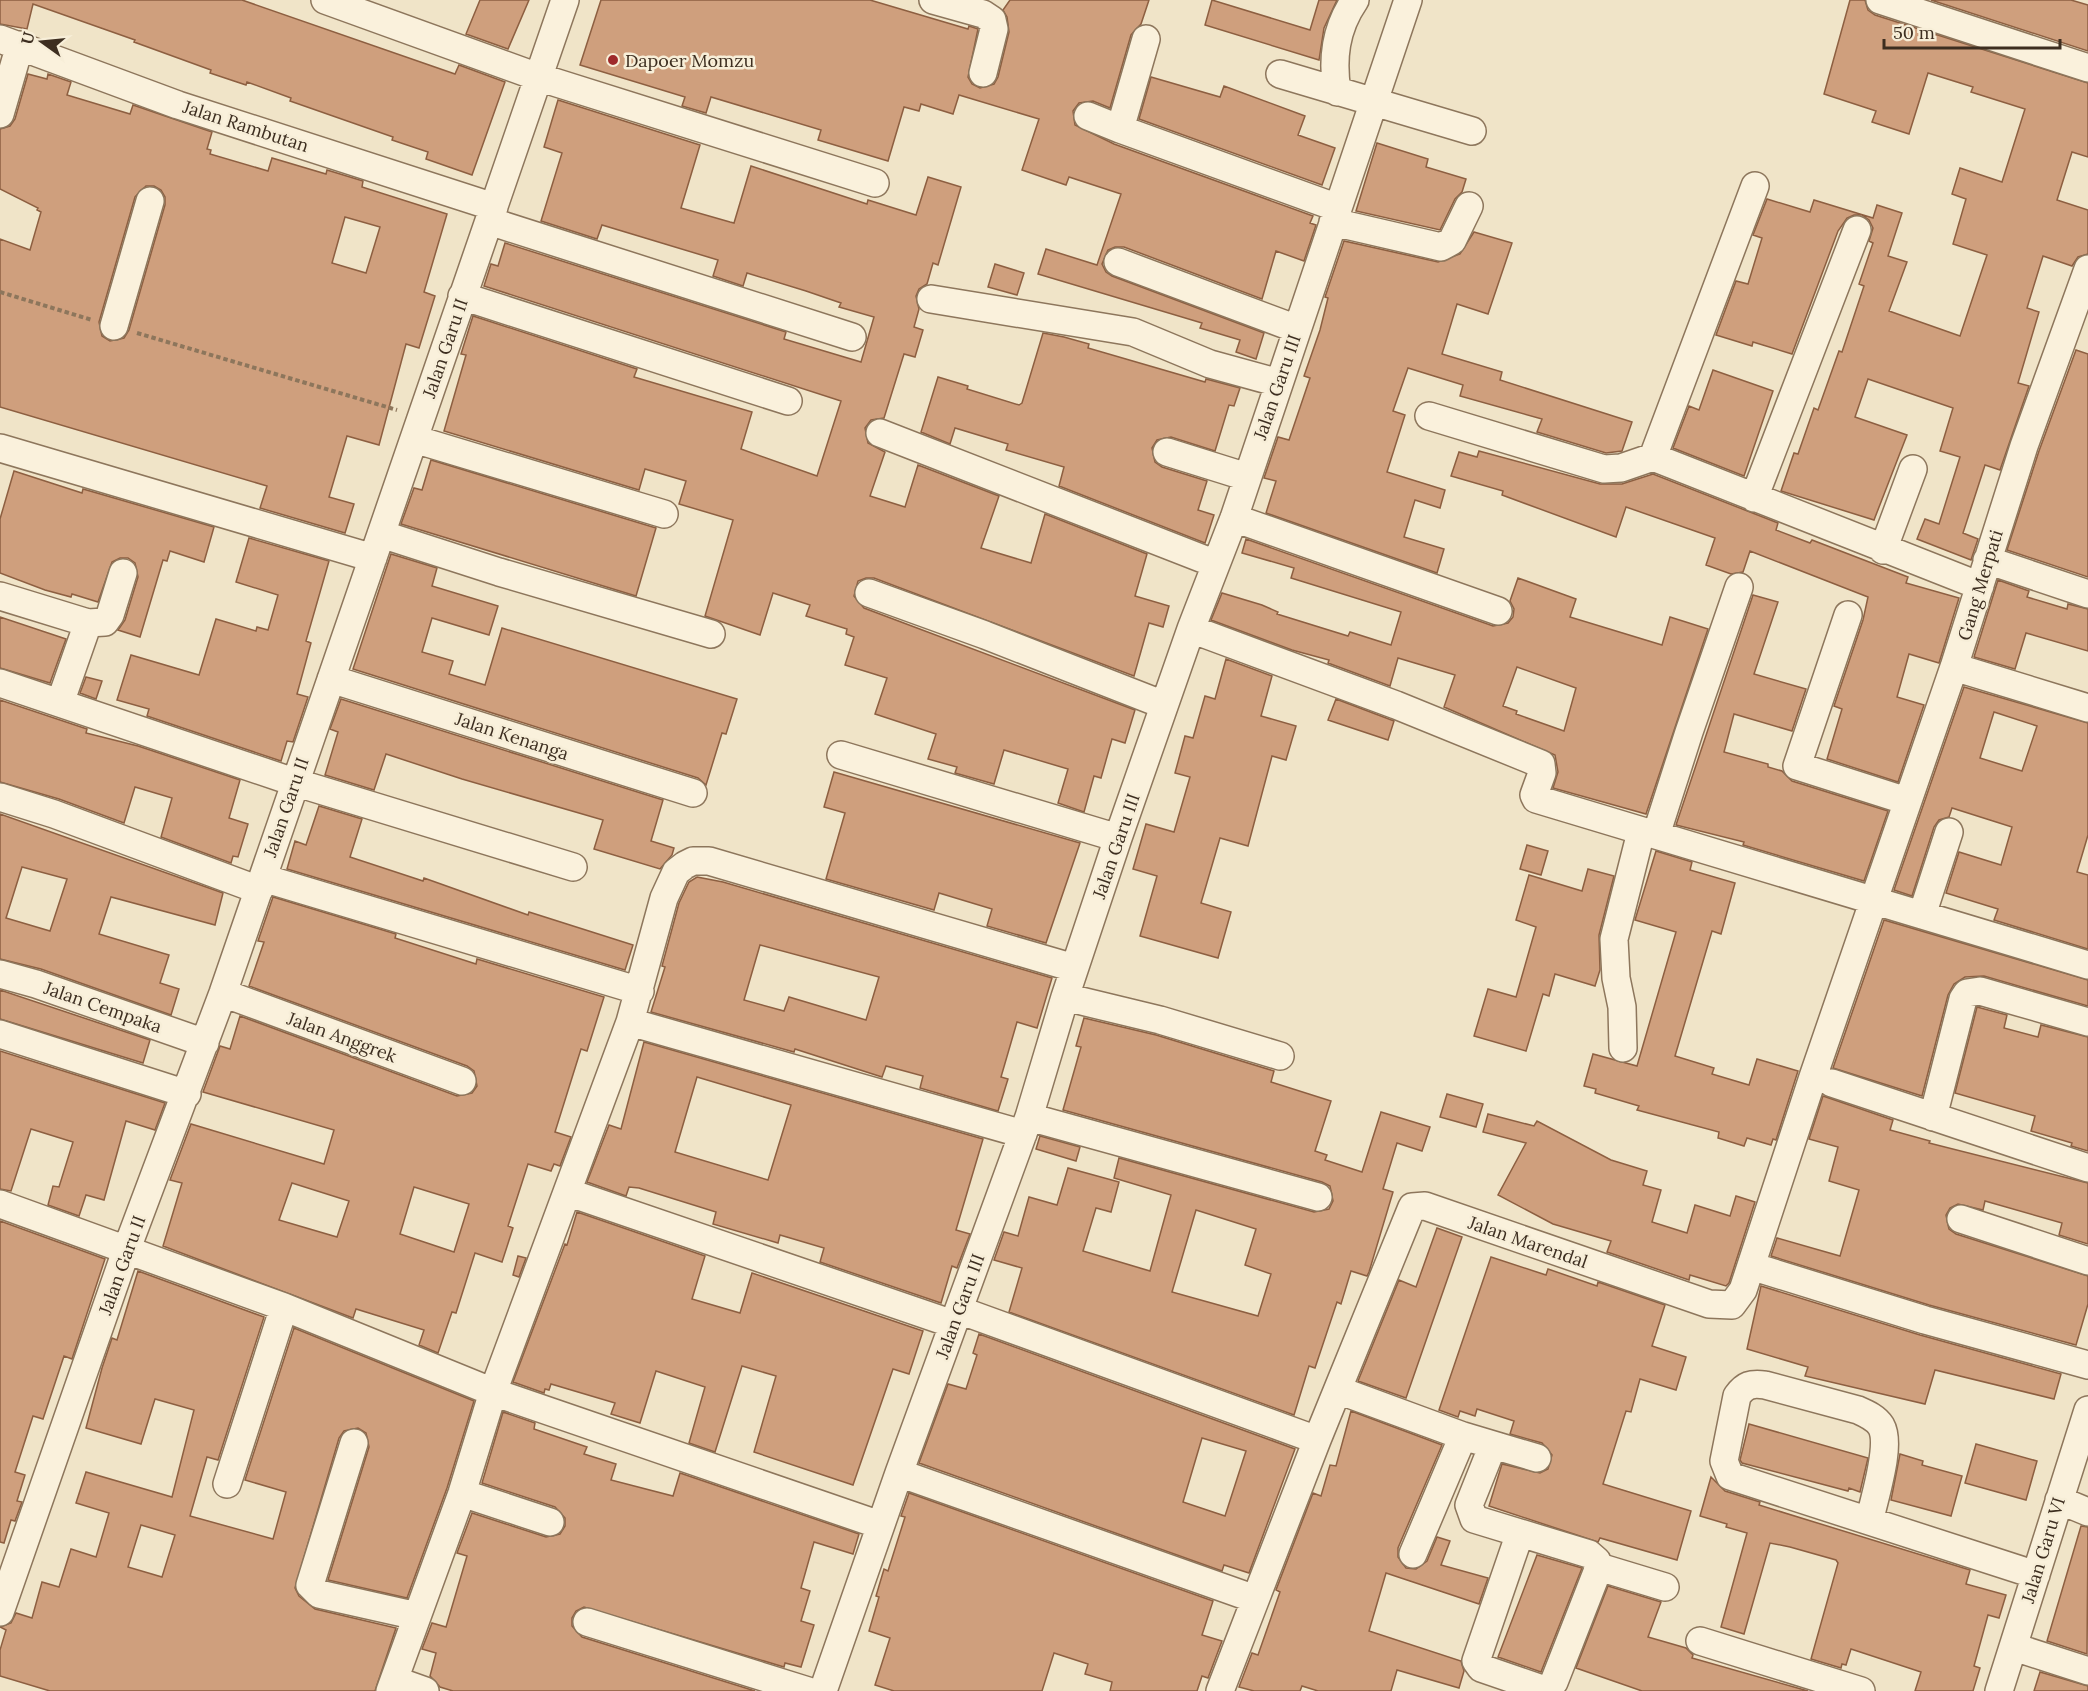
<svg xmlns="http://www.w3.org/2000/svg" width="2088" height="1691" font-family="Lora,serif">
	<rect width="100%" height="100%" fill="#f0e4c8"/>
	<!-- building -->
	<path fill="#cf9f7d" stroke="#8d5f41" stroke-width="1.5" fill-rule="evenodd" d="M0 0H242L455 74 459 65 505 82 472 175 426 159 428 152 392 140 393 137 290 101 291 98 247 82 246 85 210 73 211 70 134 42 135 40 33 4 27 29 0 24Z
		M480 0H529L508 49 466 34Z
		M601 0H870L968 29 969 26 978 29 968 77 972 84 980 88 994 84 998 77 1009 32 1007 17 1003 10 1010 0H1149L1141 24 1131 35 1110 108 1093 101 1079 103 1073 111 1075 125 1114 144 1313 216 1310 223 1316 225 1304 261 1276 251 1262 299 1124 247H1115L1108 250 1102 264 1106 272 1112 276 1264 333 1256 359 1236 352 1240 340 1200 328 1202 323 1038 274 1046 249 1097 265 1121 194 1069 177 1066 185 1022 170 1039 119 959 95 953 114 921 104 919 111 904 107 888 161 818 140 821 130 711 97 706 113 682 106 685 97 580 65Z
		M1212 0 1310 30 1319 0H1337L1324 28 1319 60 1205 25Z
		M1850 0H1865L1868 10 1875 15 2088 83V157L2072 152 2057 200 2088 210V254L2078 257 2072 266 2043 256 2027 308 2039 312 2018 383 2029 386 2000 470 1985 465 1963 533 1978 539 1971 560 1917 539 1925 519 1939 524 1960 457 1940 451 1953 408 1868 379 1855 417 1907 435 1874 520 1781 491 1794 453 1798 454 1814 408 1818 410 1839 351 1842 352 1864 286 1859 284 1873 243 1869 241 1873 228 1869 220 1862 215H1854L1847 218 1838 231 1792 354 1753 342 1752 346 1716 335 1736 281 1748 284 1762 238 1753 235 1767 199 1810 212 1814 200 1873 218 1877 205 1902 213 1888 256 1907 262 1889 311 1960 336 1987 255 1953 244 1966 199 1952 194 1960 168 2002 182 2025 109 1971 92 1973 87 1928 73 1909 134 1872 122 1876 111 1824 94Z
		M1931 0H2071L2088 5V51Z
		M28 74 47 79 48 74 71 82 67 95 130 114 133 105 212 132 207 149 211 150 210 154 268 171 272 158 326 174 327 170 363 181 362 187 447 214 424 292 435 296 419 348 406 344 379 445 347 436 329 497 354 504 345 533 260 508 267 486 0 407V239L30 250 41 212 37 210 38 208 0 189V129L10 126 15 119ZM146 186H154L161 190 165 197V205L129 330 124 338 110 341 102 336 99 322 135 197ZM345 217 380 227 366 273 332 263Z
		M1151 77 1220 97 1224 86 1305 116 1298 135 1335 148 1322 185 1139 119Z
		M558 100 700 145 681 208 730 222 734 223 751 166 867 204 868 200 916 215 928 177 961 187 938 265 933 263 927 284 919 289 916 296 919 309 914 327 923 330 915 357 904 354 884 418 871 420 865 428 868 443 885 452 870 496 905 507 918 465 999 496 981 548 1031 563 1045 514 1147 554 1135 596 1169 606 1163 627 1149 623 1134 676 874 578H866L858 581 854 596 864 608 1135 710 1125 743 1112 739 1101 778 1094 776 1084 812 1058 803 1068 769 1004 750 994 784 955 773 957 767 928 759 936 734 875 714 887 678 845 665 854 637 846 634 847 629 806 616 810 605 773 593 760 635 705 616 733 520 679 504 686 481 645 469 639 490 444 431 466 355 461 354 473 316 637 369 634 377 752 412 741 449 817 476 841 401 484 286 491 264 498 266 505 243 786 332 784 339 861 362 874 317 839 307 841 303 806 291 747 273 743 286 713 276 718 260 602 225 597 239 541 221 562 153 544 147Z
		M1377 143 1428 159 1426 167 1466 179 1462 192 1455 199 1440 230 1356 211Z
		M1474 232 1512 243 1488 314 1457 304 1442 354 1502 372 1500 380 1632 422 1622 451 1606 453 1537 432 1542 419 1460 396 1463 385 1408 368 1393 411 1405 415 1387 472 1445 490 1440 508 1415 500 1404 537 1444 549 1437 573 1266 513 1276 481 1264 478 1278 437 1289 440 1310 378 1304 376 1320 330 1328 298 1325 297 1344 241 1438 262 1460 254Z
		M995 264 1024 273 1017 295 988 287Z
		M1043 333 1064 337 1089 344 1088 348 1205 382 1206 379 1240 388 1234 406 1229 405 1215 451 1171 437 1157 440 1152 448 1155 462 1162 467 1207 481 1198 510 1214 515 1205 543 1059 486 1064 467 1006 450 1008 444 955 428 950 444 921 432 938 377 968 386 967 389 1019 405 1022 403Z
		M2076 350 2088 354V577L2007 550 2039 451Z
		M1713 370 1773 391 1744 476 1673 448 1689 406 1699 410Z
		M1479 451 1600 484H1622L1653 474 1778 523 1776 530 1810 543 1812 540 1908 577 1906 583 1959 598 1939 663 1909 654 1897 697 1924 705 1898 782 1827 759 1842 709 1834 706 1863 620 1868 597 1750 551 1743 572 1731 574 1706 565 1715 538 1626 507 1616 537 1502 495 1503 491 1451 476 1459 452 1477 457Z
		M431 460 656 528 636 596 401 524 414 488 422 490Z
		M14 471 82 493 83 489 214 527 204 562 170 551 167 561 163 560 140 637 118 630 125 620 138 577 135 563 128 558H120L112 562 98 602 72 594 71 597 45 590 0 573V519Z
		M249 538 329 561 306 641 311 643 297 694 308 697 293 742 287 741 281 761 147 716 149 709 117 700 131 655 199 675 216 619 256 631 257 627 268 630 278 595 236 582Z
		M1246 539 1493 626 1508 623 1513 617 1514 609 1510 601 1518 578 1576 599 1570 617 1662 645 1670 617 1708 629 1646 814 1553 788 1558 772 1555 755 1444 707 1455 675 1398 658 1390 686 1328 663 1329 660 1292 650 1211 620 1222 593 1262 605 1278 612 1277 614 1348 636 1350 632 1391 645 1401 612 1291 578 1294 568 1242 553ZM1517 667 1576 688 1564 731 1516 714 1517 711 1503 706Z
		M391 554 437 568 432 586 498 606 489 635 432 618 422 652 453 661 449 674 485 685 502 628 737 699 726 734 722 733 706 785 698 778 353 669Z
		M1998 580 2029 591 2027 597 2067 609 2068 604 2088 609V651L2026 633 2015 669 1974 657Z
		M1753 595 1778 602 1754 674 1806 689 1792 731 1734 714 1724 752 1768 764V767L1782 771 1792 781 1888 811 1864 881 1743 845 1744 842 1676 825Z
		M0 617 66 639 50 683 0 668Z
		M1226 659 1272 676 1261 716 1296 726 1286 760 1272 756 1248 846 1220 838 1201 903 1231 912 1218 958 1140 936 1157 876 1133 869 1146 824 1174 832 1190 777 1175 773 1185 736 1193 738 1205 696 1215 699Z
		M86 677 102 681 96 699 80 693Z
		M1964 687 2088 723V835L2077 872 2088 875V949L1994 920 1998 909 1946 893 1959 852 2001 865 2012 827 1952 808 1949 817 1939 820 1934 827 1912 896 1894 890ZM1994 712 2037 726 2022 771 1980 758Z
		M341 699 663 800 651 841 674 848 672 855 660 869 594 849 603 820 462 779 386 754 374 790 325 775 338 732 330 729Z
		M1336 699 1394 721 1388 740 1328 720Z
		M0 700 87 729 86 733 138 746 240 780 229 818 248 824 238 857 233 856 231 863 161 837 172 798 135 787 124 823 59 799 0 782Z
		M834 772 1080 843 1046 943 987 926 992 909 939 893 934 910 826 879 845 813 824 807Z
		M319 806 362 819 350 857 423 881 424 878 528 915 529 912 633 945 625 970 287 869 295 841 306 845Z
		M0 814 223 893 215 925 111 897 99 934 169 955 160 983 179 989 171 1015 41 969 0 959ZM22 867 67 879 50 931 6 918Z
		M1527 845 1548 851 1541 875 1520 869Z
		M1656 851 1692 862 1690 870 1735 883 1721 934 1712 931 1675 1056 1714 1068 1712 1074 1749 1085 1757 1059 1798 1071 1776 1140 1773 1139 1771 1145 1747 1138 1744 1146 1718 1138 1719 1132 1637 1110 1639 1106 1595 1093 1596 1089 1584 1086 1593 1054 1637 1066 1676 932 1635 920Z
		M1588 869 1614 876 1599 935 1600 970 1595 986 1555 974 1549 996 1543 994 1526 1051 1474 1036 1488 989 1516 997 1536 927 1516 920 1529 875 1582 891Z
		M697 877 723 882 1052 978 1037 1028 1017 1022 1001 1077 1008 1079 998 1111 920 1088 923 1076 886 1066 882 1077 795 1049 794 1052 651 1012 665 967 662 966 679 903 689 882ZM760 945 879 977 866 1020 789 997 784 1011 744 1000Z
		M273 897 396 934 395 938 476 964 477 959 604 997 587 1051 581 1049 555 1132 571 1137 560 1166 554 1164 551 1171 528 1164 508 1226 513 1228 502 1262 475 1253 456 1313 452 1312 438 1353 419 1345 424 1330 356 1309 353 1318 163 1246 182 1183 170 1180 191 1124 324 1164 334 1130 203 1092 220 1046 230 1049 240 1016 457 1096 472 1093 477 1086 474 1071 467 1066 249 986 264 942 258 941ZM292 1183 349 1201 337 1237 279 1220ZM414 1187 469 1204 454 1252 400 1234Z
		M1884 920 2088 980V1006L1984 976 1965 977 1954 984 1948 995 1922 1096 1833 1068Z
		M0 990 150 1040 143 1063 0 1019Z
		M1977 1007 2007 1015 2004 1028 2038 1037 2041 1025 2088 1037V1151L2071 1146 2072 1143 2031 1131 2035 1116 1955 1093Z
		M1084 1018 1156 1035 1274 1071 1271 1082 1331 1101 1315 1151 1327 1155 1325 1160 1362 1172 1381 1112 1430 1127 1422 1151 1397 1143 1383 1189 1393 1192 1369 1272 1367 1276 1351 1271 1341 1304 1337 1302 1315 1368 1309 1366 1294 1415 1009 1312 1022 1268 994 1260 1004 1232 1018 1236 1029 1197 1057 1205 1068 1168 1119 1182 1111 1212 1096 1208 1083 1251 1150 1271 1171 1195 1114 1178 1119 1158 1314 1212 1329 1209 1333 1201 1330 1186 1322 1182 1063 1110 1081 1047 1076 1046ZM1196 1210 1256 1229 1245 1265 1271 1274 1258 1316 1172 1292Z
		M644 1042 983 1139 956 1230 970 1234 957 1268 952 1266 941 1303 820 1262 824 1248 780 1235 778 1243 713 1224 716 1212 639 1188 629 1187 626 1196 587 1182 609 1125 621 1129ZM697 1077 791 1105 768 1180 675 1152Z
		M0 1051 165 1103 155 1130 126 1121 104 1200 86 1195 79 1216 48 1205 53 1186 59 1187 73 1142 31 1129 11 1191 0 1189Z
		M1447 1094 1483 1104 1476 1127 1440 1117Z
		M1823 1096 1893 1120 1890 1130 1930 1141 1929 1143 2088 1183V1244L2059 1235 2062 1223 1985 1201 1983 1210 1958 1204 1950 1208 1946 1215 1949 1229 1956 1234 2088 1276V1304L2076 1345 1929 1305 1771 1256 1777 1238 1840 1256 1859 1190 1829 1181 1838 1147 1809 1139Z
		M1488 1114 1534 1126 1537 1121 1611 1160 1647 1171 1643 1185 1661 1190 1652 1222 1687 1233 1695 1205 1730 1216 1736 1196 1755 1202 1729 1283 1726 1286 1690 1275 1689 1280 1607 1252 1611 1241 1553 1224 1498 1195 1526 1143 1483 1132Z
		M1040 1136 1080 1147 1076 1161 1036 1149Z
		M577 1212 705 1256 692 1299 740 1313 752 1273 923 1331 909 1374 893 1369 853 1485 754 1452 776 1376 742 1366 715 1452 689 1443 705 1387 656 1371 640 1423 611 1414 615 1403 551 1384 549 1390 545 1389 544 1393 513 1382 565 1244 567 1245Z
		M0 1221 105 1259 72 1359 64 1356 43 1419 33 1416 15 1472 25 1475 17 1501 22 1502 15 1521 11 1520 4 1543 0 1542Z
		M1437 1228 1462 1237 1406 1398 1358 1381 1399 1280 1416 1287Z
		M518 1256 526 1258 519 1277 513 1275Z
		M1491 1257 1546 1275 1548 1269 1597 1286 1598 1282 1665 1305 1652 1346 1686 1357 1676 1390 1640 1379 1631 1412 1626 1411 1603 1484 1691 1511 1677 1560 1600 1538 1598 1542 1489 1506 1502 1464 1540 1473 1548 1469 1552 1455 1542 1443 1510 1434 1514 1421 1477 1409 1475 1416 1460 1411 1458 1417 1439 1410Z
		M138 1271 264 1317 218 1460 207 1457 190 1516 273 1539 286 1492 245 1480 294 1328 474 1401 447 1488 407 1598 328 1580 369 1447 366 1433 358 1428 344 1431 339 1438 295 1588 299 1596 315 1609 396 1628 375 1691H50L0 1676V1650L6 1630 0 1627 11 1623 16 1613 32 1618 42 1582 59 1587 71 1549 96 1557 109 1513 76 1503 86 1472 172 1497 194 1410 155 1399 141 1444 86 1428 102 1368 112 1338 117 1340ZM141 1525 175 1535 162 1577 128 1567Z
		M1761 1286 1920 1335 2061 1374 2054 1399 1935 1370 1925 1404 1805 1376 1808 1367 1747 1349Z
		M979 1334 1295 1449 1249 1573 1224 1565 1222 1571 919 1463 948 1384 966 1389 977 1355 973 1353ZM1202 1438 1246 1451 1225 1516 1183 1502Z
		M1351 1411 1442 1445 1398 1548V1557L1406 1568 1416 1569 1427 1561 1437 1537 1450 1541 1441 1565 1488 1578 1479 1604 1386 1573 1369 1631 1461 1661 1464 1671 1459 1688 1397 1670 1391 1691H1318L1302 1686 1300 1691H1254L1239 1687 1252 1653 1258 1655 1280 1592 1276 1590 1313 1493 1321 1496 1330 1465 1336 1466Z
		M503 1412 535 1423 534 1429 587 1447 584 1454 616 1464 611 1480 673 1496 680 1473 859 1534 853 1554 814 1542 801 1588 810 1591 801 1621 814 1625 801 1667 785 1663 784 1667 584 1607 576 1611 572 1618V1626L582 1637 755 1691H453L440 1687 430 1676 436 1653 422 1649 432 1623 446 1627 467 1556 457 1553 472 1513 546 1537 560 1534 565 1526V1518L555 1507 482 1483Z
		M1749 1424 1868 1458 1860 1492 1849 1488 1848 1491 1742 1463 1740 1460Z
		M1976 1444 2037 1461 2026 1500 1965 1483Z
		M1900 1454 1923 1461 1922 1465 1962 1476 1951 1516 1891 1500Z
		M1711 1477 1725 1491 1760 1502 1759 1505 1970 1570 1966 1584 2006 1595 1999 1618 1988 1615 1974 1666 1980 1668 1973 1691H1915L1921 1672 1851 1649 1846 1665 1842 1664 1841 1668 1811 1659 1838 1563 1836 1560 1790 1547 1770 1543 1744 1634 1721 1627 1747 1533 1726 1527 1727 1524 1700 1516Z
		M909 1493 1213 1601 1202 1635 1222 1641 1208 1678 1202 1676 1197 1691H1110L1112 1682 1085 1674 1088 1664 1054 1653 1042 1691H894L875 1685 890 1638 869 1631 879 1597 876 1596 884 1569 888 1571 905 1517 901 1516Z
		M2081 1526 2088 1527 2087 1654 2047 1641Z
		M1537 1555 1582 1568 1541 1672 1498 1657Z
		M1608 1586 1661 1602 1648 1637 1686 1648 1693 1655 1692 1658 1808 1691H1642L1576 1668Z
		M2040 1672 2088 1686V1691H2034Z"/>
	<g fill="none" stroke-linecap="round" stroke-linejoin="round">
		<defs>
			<path id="minor" d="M325 0 538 77 875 183
				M933 0 983 14 992 20 994 29 983 73
				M1880 0 2088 68
				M0 39 178 105 494 207
				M1146 39 1120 129 1338 208
				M1280 74 1472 131
				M1337 92C1332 59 1335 29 1355 0
				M0 114 20 45
				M1088 116 1120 129
				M489 221 852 337
				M1333 222 1441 247 1452 241 1469 206
				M1118 262 1297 329
				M462 296 788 401
				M931 299 1133 332 1210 364 1279 383
				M114 326 150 201
				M1429 416 1604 469 1621 468 1653 457 1980 586
				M880 433 1216 564
				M414 439 664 514
				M0 448 373 558
				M1167 452 1247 477
				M1653 457 1755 186
				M1754 498 1857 230
				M1234 518 1498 611
				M381 534 499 572 711 634
				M1883 550 1913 469
				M1987 560 2088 594
				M869 593 985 635 1164 705
				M0 596 88 623
				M1848 615 1797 766 1907 801
				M1191 629 1396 705 1541 764 1542 773 1534 795 1536 799 2088 965
				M1954 667 2088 708
				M331 679 693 793
				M0 683 294 782 573 867
				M60 703 88 623 105 622 110 615 123 573
				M841 755 1118 838
				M0 797 54 814 259 890
				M1656 835 1689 732 1739 587
				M263 878 640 991
				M1922 915 1949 832
				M0 974 36 984 205 1043
				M223 993 462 1081
				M1065 997 1160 1020 1280 1056
				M630 1022 1023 1134
				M0 1034 187 1094
				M1623 1048 1622 1007 1616 978 1614 939 1641 832
				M1832 1083 2088 1168
				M1029 1117 1318 1197
				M1933 1117 1963 999 1967 993 1980 991 2088 1022
				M567 1192 953 1324
				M0 1204 284 1307 493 1392 880 1525
				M1961 1219 2088 1261
				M1751 1266 1925 1320 2088 1365
				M959 1310 1317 1440
				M1338 1390 1463 1436 1537 1458
				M354 1443 310 1585 319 1594 417 1616
				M1493 1445 1469 1505 1474 1519 1589 1554 1597 1561 1599 1567 1554 1682 1545 1690 1481 1668 1476 1661 1520 1533
				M899 1473 1255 1599
				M227 1484 284 1307
				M462 1493 550 1522
				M2059 1500 2088 1512
				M1870 1519C1874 1498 1892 1445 1881 1426 1876 1418 1867 1414 1858 1410L1765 1385C1751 1383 1745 1385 1737 1396L1724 1461 1730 1476 2036 1575
				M1413 1554 1463 1436
				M1599 1567 1665 1587
				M0 1612 126 1251 223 993 565 0
				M587 1622 808 1691
				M1700 1641 1861 1691
				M2014 1647 2088 1671
				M394 1680 425 1691
				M390 1691 462 1493 493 1392 630 1022 664 898 676 872 685 865 693 861H709L1074 968
				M823 1691 899 1473 1029 1117 1065 997 1118 838 1191 629 1234 518 1408 0
				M1220 1691 1317 1440 1412 1207 1425 1206 1709 1304 1732 1305 1743 1290 1813 1077 1954 667 2024 446 2088 269
				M1999 1691 2088 1410"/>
		</defs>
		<!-- minor casing -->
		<use href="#minor" stroke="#8d765c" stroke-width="30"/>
		<!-- path -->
		<path stroke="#8d765c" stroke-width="4" stroke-dasharray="4.5 3" stroke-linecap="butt" d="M0 292 92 320
			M137 333 397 410"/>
		<!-- minor -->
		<use href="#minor" stroke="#faf1dc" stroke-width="27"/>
	</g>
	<!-- markers -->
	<circle fill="#9e2a2b" stroke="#f7eed8" stroke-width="2" cx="613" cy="60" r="6"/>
	<g text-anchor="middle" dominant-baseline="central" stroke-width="5" stroke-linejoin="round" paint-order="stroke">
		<!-- poi labels -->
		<g font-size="18" fill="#3d2e20" stroke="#f7eed8" text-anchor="start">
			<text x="625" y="60">Dapoer Momzu</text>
		</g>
		<!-- street labels -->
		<g font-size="18" fill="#3d2e20" stroke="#f7eed8">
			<text transform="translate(246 126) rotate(18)">Jalan Rambutan</text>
			<text transform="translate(445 348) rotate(-71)">Jalan Garu II</text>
			<text transform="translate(1277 387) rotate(-71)">Jalan Garu III</text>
			<text transform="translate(1980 585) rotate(-73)">Gang Merpati</text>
			<text transform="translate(512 736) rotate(18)">Jalan Kenanga</text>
			<text transform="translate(286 807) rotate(-71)">Jalan Garu II</text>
			<text transform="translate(1116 846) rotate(-71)">Jalan Garu III</text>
			<text transform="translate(103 1007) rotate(19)">Jalan Cempaka</text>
			<text transform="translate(342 1037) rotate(20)">Jalan Anggrek</text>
			<text transform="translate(1528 1242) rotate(19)">Jalan Marendal</text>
			<text transform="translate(122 1265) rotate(-70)">Jalan Garu II</text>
			<text transform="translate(960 1306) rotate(-70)">Jalan Garu III</text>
			<text transform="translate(2043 1550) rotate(-73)">Jalan Garu VI</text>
		</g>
	</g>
	<!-- north arrow -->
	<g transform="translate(42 42) rotate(285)" stroke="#f7eed8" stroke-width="4.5" paint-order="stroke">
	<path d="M0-4.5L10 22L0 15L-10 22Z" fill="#3d2e20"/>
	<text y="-9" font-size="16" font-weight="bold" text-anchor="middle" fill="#3d2e20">U</text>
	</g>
	<!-- scale -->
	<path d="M1884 39v9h176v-9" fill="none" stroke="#3d2e20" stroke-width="3"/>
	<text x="1893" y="39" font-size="18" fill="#3d2e20" stroke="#f7eed8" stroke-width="4.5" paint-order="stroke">50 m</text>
</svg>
